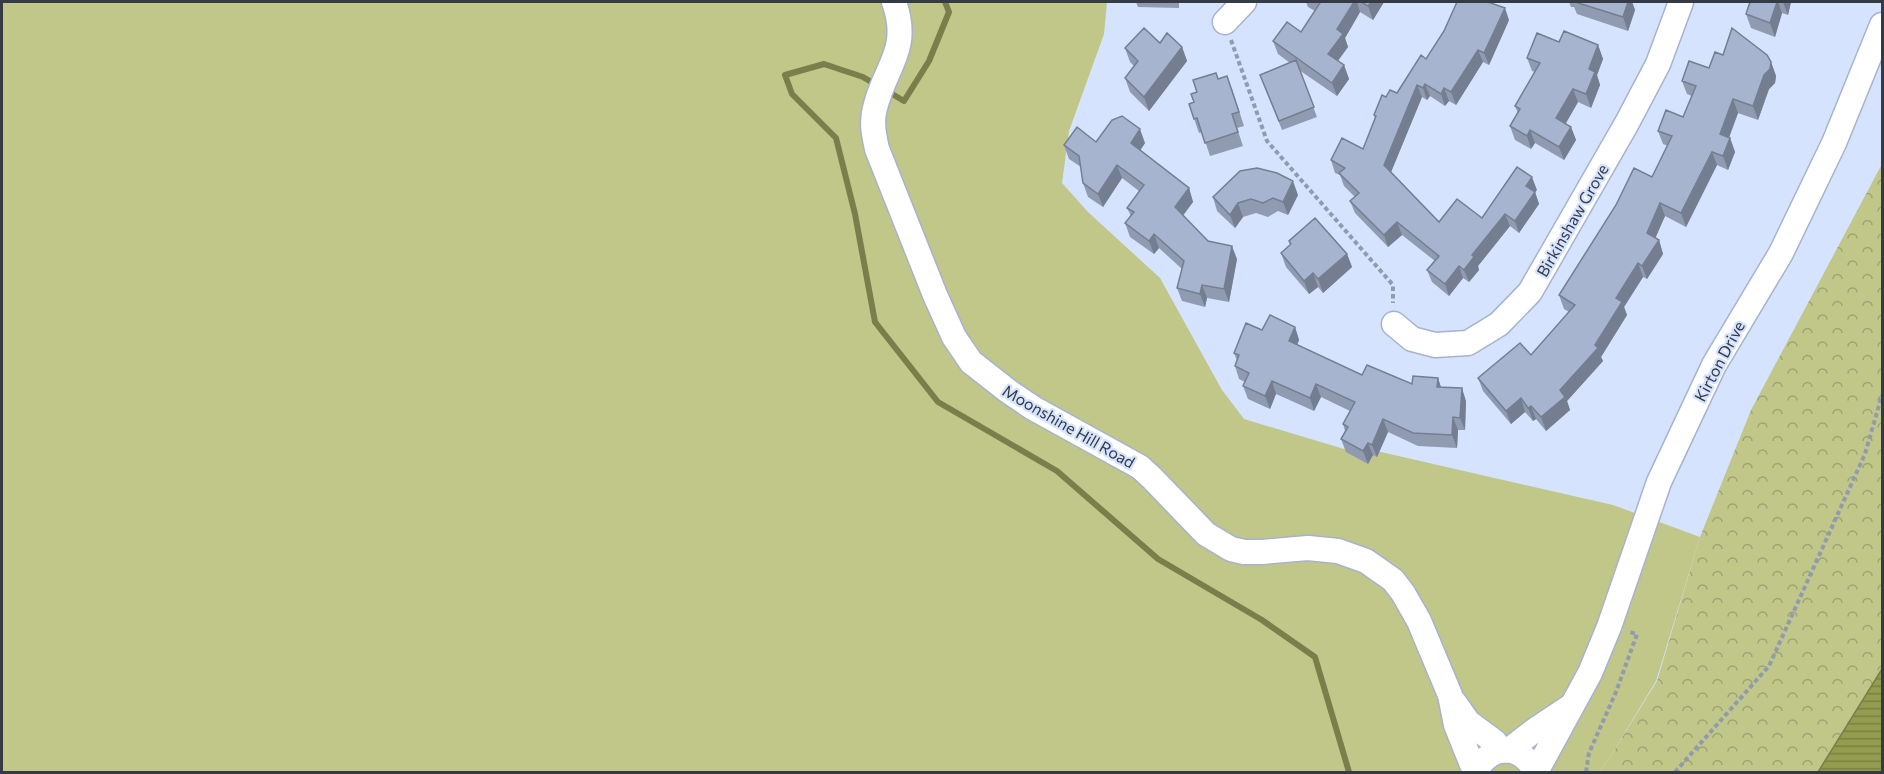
<svg xmlns="http://www.w3.org/2000/svg" width="1884" height="774" font-family="Commissioner,sans-serif">
	<defs>
		<pattern id="forest-crowns" width="20" height="18" patternUnits="userSpaceOnUse" patternTransform="scale(1.5)"><rect width="20" height="18" fill="#c0c789"/><path d="M2 6a3 3 0 1 1 6 0M12 15a3 3 0 1 1 6 0" fill="none" stroke="#9da372"/></pattern>
		<pattern id="water-rules" width="6" height="5" patternUnits="userSpaceOnUse" patternTransform="scale(1.5)"><rect width="6" height="5" fill="#949c4e"/><path d="M0 2.5h6" fill="none" stroke="#7a8043"/></pattern>
	</defs>
	<rect width="100%" height="100%" fill="#d5e3ff"/>
	<!-- green -->
	<path fill="#c0c789" d="M2 2H1107L1104 34 1069 131 1062 183 1088 212 1160 278 1222 390 1244 419 1344 449 1381 452 1613 505 1700 537 1656 681 1610 757 1599 772H2Z"/>
	<!-- forest -->
	<path fill="url(#forest-crowns)" d="M1882 164V669L1818 772H1599L1610 757 1657 681 1700 537 1751 410Z"/>
	<!-- water -->
	<path fill="url(#water-rules)" stroke="#787f4b" stroke-width="1.5" d="M1882 669V772H1818Z"/>
	<g fill="none" stroke-linecap="round" stroke-linejoin="round">
		<!-- stream -->
		<path stroke="#787f4b" stroke-width="6" d="M878 86 863 77 824 64 785 75 792 94 836 138 855 214 875 322 938 402 1057 471 1158 559 1262 620 1315 657 1349 772
			M887 91 904 101 929 61 949 12 945 2"/>
		<defs>
			<path id="minor" d="M894 2C911 50 885 66 875 108 871 122 874 135 877 149L935 295 954 337 971 362 1008 391 1033 408 1140 467 1152 478 1206 534 1231 549 1244 552H1262L1308 548 1338 551 1366 561 1393 580 1403 593 1419 621 1450 695 1456 725 1475 772
				M1225 22 1244 2
				M1394 324 1412 339 1435 345 1468 343 1499 324 1530 292 1627 123 1658 64 1681 2
				M1454 702 1468 722 1495 742 1502 751
				M1509 750 1535 730 1571 706
				M1476 772C1489 744 1522 743 1535 772
				M1536 772 1590 673 1609 627 1659 482 1714 365 1781 253 1834 143 1882 25"/>
		</defs>
		<!-- minor casing -->
		<use href="#minor" stroke="#a6b3ce" stroke-width="27"/>
		<!-- path -->
		<path stroke="#909baf" stroke-width="4" stroke-dasharray="4.5 3" stroke-linecap="butt" d="M1231 40 1267 141 1393 285V303
			M1586 772 1589 753 1616 692 1637 634 1630 632
			M1675 772 1769 666 1865 454 1882 395"/>
		<!-- minor -->
		<use href="#minor" stroke="#fff" stroke-width="24"/>
	</g>
	<!-- wall -->
	<path fill="#909bb2" d="M1136 2H1179V8L1138 7Z
		M1306 2H1384L1373 20 1360 12 1345 38 1348 47 1338 61 1344 65 1349 79 1337 96 1299 70 1317 117 1282 130 1260 75 1290 63 1278 54 1273 41 1301 32 1315 11 1308 7Z
		M1569 2H1632L1635 10 1628 31 1577 14 1574 7H1571Z
		M1750 2H1791L1788 15 1782 13 1775 37 1751 28 1746 14Z
		M1509 20 1489 65 1483 62 1456 105 1449 101 1445 106 1430 96 1427 100 1422 97 1391 172 1439 222 1482 218 1537 190 1535 192 1539 204 1519 233 1510 226 1478 266 1479 270 1469 282 1463 278 1449 296 1432 282 1427 270 1435 261 1402 235 1388 247 1355 213 1350 201 1355 197 1344 186 1340 175 1335 173 1331 160 1363 149 1375 119 1374 115 1386 97 1397 93 1426 59Z
		M1559 42 1598 45 1603 59 1597 75 1600 85 1591 108 1578 102 1565 124 1571 127 1576 140 1564 160 1535 143 1531 149 1515 140 1510 126 1518 113 1515 106 1535 72 1532 71 1527 58Z
		M1182 47 1187 61 1149 111 1130 92 1125 78 1134 66 1130 62 1125 48Z
		M1723 55 1771 62 1776 76 1775 83 1769 89 1758 120 1738 113 1729 138H1730L1735 152 1728 170 1717 165 1686 227 1665 216 1655 238 1659 240 1663 254 1647 279 1643 277 1624 307 1627 315 1601 357 1603 361 1567 401 1570 410 1546 431 1536 419 1533 421 1525 412 1511 424 1483 391 1478 378 1531 355 1569 312 1564 309 1559 295 1652 177 1668 146 1663 144 1658 131 1683 117 1692 96 1687 94 1682 81 1709 68Z
		M1218 79 1232 89 1244 126 1237 128 1243 146 1210 156 1202 132 1199 133 1189 104 1194 102 1197 92Z
		M1096 142 1145 143 1140 150 1189 188 1193 202 1183 216 1208 241 1237 259 1229 302 1207 298 1205 307 1182 301 1177 288 1182 269 1159 248 1154 254 1130 237 1125 223 1131 216 1127 208 1139 191 1122 178 1103 207 1088 197 1083 183 1081 167 1069 159 1064 145Z
		M1298 195 1288 215 1278 211 1268 217 1256 213 1243 217 1235 228 1217 211 1213 197Z
		M1289 241 1347 254 1352 267 1323 293 1318 287 1309 294 1286 267 1281 253 1290 245Z
		M1295 327 1299 340 1297 345 1362 375 1412 384 1438 378 1441 387 1466 401 1465 430H1458L1457 448 1418 446 1388 432 1377 457 1373 455 1368 464 1346 452 1341 439 1345 431 1343 424 1350 411 1321 397 1314 411 1276 394 1270 409 1248 399 1243 386 1245 382 1239 379 1235 366 1237 361 1234 353 1262 330Z"/>
	<!-- shaded-wall -->
	<path fill="#757e91" d="M1354 2H1357L1360 12 1345 38 1348 47 1333 67 1328 54 1337 29Z
		M1371 2H1384L1373 20 1368 6Z
		M1628 2H1632L1635 10 1628 31 1623 17Z
		M1777 2H1778L1782 13 1775 37 1770 23Z
		M1783 2H1791L1788 15Z
		M1505 8 1509 20 1489 65 1484 53Z
		M1598 45 1603 59 1597 75 1600 85 1591 108 1586 94 1589 69Z
		M1182 47 1187 61 1149 111 1144 97Z
		M1478 50 1483 62 1456 105 1451 92Z
		M1771 62 1776 76 1775 83 1769 89 1758 120 1753 106 1764 75Z
		M1344 65 1349 79 1337 96 1332 83Z
		M1425 84 1430 96 1427 100 1423 88Z
		M1417 85 1422 97 1389 177 1384 165Z
		M1444 88 1449 101 1445 106 1441 94Z
		M1573 89 1578 102 1561 132 1556 118Z
		M1733 99 1738 113 1725 148 1720 134Z
		M1571 127 1576 140 1564 160 1559 147Z
		M1140 129 1145 143 1136 157 1131 143Z
		M1530 130 1535 143 1531 149 1527 136Z
		M1730 138 1735 152 1728 170 1723 156Z
		M1712 152 1717 165 1686 227 1681 213Z
		M1117 165 1122 178 1103 207 1098 194Z
		M1532 177 1537 190 1535 192 1539 204 1519 233 1515 221 1526 186Z
		M1293 181 1298 195 1288 215 1283 202Z
		M1189 188 1193 202 1179 220 1175 207Z
		M1238 203 1243 217 1235 228 1230 215Z
		M1660 203 1665 216 1652 246 1647 233Z
		M1505 214 1510 226 1478 266 1479 270 1469 282 1464 270 1472 255Z
		M1397 222 1402 235 1388 247 1384 235Z
		M1154 234 1159 248 1154 254 1149 241Z
		M1659 240 1663 254 1647 279 1642 266Z
		M1232 246 1237 259 1229 302 1224 289Z
		M1347 254 1352 267 1323 293 1318 279Z
		M1638 263 1643 277 1624 307 1627 315 1601 357 1603 361 1567 401 1570 410 1546 431 1541 417 1560 390 1595 345 1616 298Z
		M1459 266 1463 278 1449 296 1445 284Z
		M1313 273 1318 287 1309 294 1304 281Z
		M1202 285 1207 298 1205 307 1200 294Z
		M1295 327 1299 340 1293 354 1289 341Z
		M1438 378 1442 391 1437 387Z
		M1272 381 1276 394 1270 409 1265 396Z
		M1316 384 1321 397 1314 411 1310 398Z
		M1462 388 1466 401 1465 430 1460 418Z
		M1521 398 1525 412 1511 424 1506 411Z
		M1531 406 1536 419 1533 421 1528 408Z
		M1453 417 1458 430 1457 448 1452 435Z
		M1383 419 1388 432 1377 457 1372 445Z
		M1368 443 1373 455 1368 464 1363 451Z"/>
	<!-- building -->
	<path fill="#a7b4cf" stroke="#757e91" stroke-width="1.5" d="M1317 2H1354L1337 29 1343 34 1328 54 1344 65 1332 83 1273 41 1287 22 1301 32 1320 3Z
		M1361 2H1371L1368 6Z
		M1457 2H1488L1505 8 1484 53 1478 50 1451 92 1444 88 1441 94 1425 84 1423 88 1417 85 1384 165 1439 222 1457 199 1482 218 1517 167 1532 177 1526 186 1535 192 1515 221 1505 214 1472 255 1474 257 1464 270 1459 266 1445 284 1427 270 1439 256 1397 222 1384 235 1350 201 1359 193 1339 173 1345 168 1331 160 1342 138 1363 149 1376 116 1374 115 1382 95 1386 97 1390 90 1397 93 1421 55 1426 59 1444 31Z
		M1575 2H1628L1623 17Z
		M1750 2H1777L1770 23 1746 14Z
		M1144 28 1160 43 1167 33 1182 47 1144 97 1125 78 1138 61 1125 48Z
		M1732 28 1767 55 1771 62 1770 69 1764 75 1753 106 1733 99 1720 134 1730 138 1723 156 1712 152 1681 213 1660 203 1647 233 1659 240 1642 266 1638 263 1616 298 1622 302 1595 345 1598 348 1560 390 1565 397 1541 417 1531 406 1528 408 1521 398 1506 411 1478 378 1520 343 1531 355 1575 305 1559 295 1616 205 1634 168 1652 177 1672 136 1658 131 1666 110 1683 117 1696 86 1682 81 1689 61 1709 68 1715 52 1723 55Z
		M1564 31 1598 45 1589 69 1595 72 1586 94 1573 89 1556 118 1571 127 1559 147 1530 130 1527 136 1510 126 1520 109 1515 106 1540 63 1527 58 1537 33 1559 42Z
		M1296 60 1314 107 1279 121 1260 75Z
		M1216 73 1218 79 1227 76 1239 112 1232 114 1238 132 1205 143 1197 118 1194 119 1189 104 1194 102 1191 94 1197 92 1193 80Z
		M1122 116 1140 129 1131 143 1189 188 1175 207 1208 241 1232 246 1224 289 1202 285 1200 294 1177 288 1184 261 1154 234 1149 241 1125 223 1134 212 1127 208 1144 185 1117 165 1098 194 1083 183 1079 156 1064 145 1077 127 1096 142 1112 120Z
		M1257 168 1277 173 1293 181 1283 202 1273 198 1263 203 1251 199 1238 203 1230 215 1213 197 1240 171Z
		M1315 218 1347 254 1318 279 1313 273 1304 281 1281 253 1291 244 1289 241Z
		M1270 315 1295 327 1289 341 1362 375 1367 365 1412 384 1413 376 1438 378 1437 387 1462 388 1460 418 1453 417 1452 435 1413 433 1383 419 1372 445 1368 443 1363 451 1341 439 1348 427 1343 424 1355 402 1316 384 1310 398 1272 381 1265 396 1243 386 1249 373 1235 366 1239 355 1234 353 1246 323 1262 330Z"/>
	<g text-anchor="middle" dominant-baseline="central" stroke-width="4.5" stroke-linejoin="round" paint-order="stroke">
		<!-- street labels -->
		<g font-size="16" fill="#353b45" stroke="#d5e3ff">
			<text transform="translate(1572 220) rotate(-60)">Birkinshaw Grove</text>
			<text transform="translate(1719 361) rotate(-62)">Kirton Drive</text>
			<text transform="translate(1069 426) rotate(30)">Moonshine Hill Road</text>
		</g>
	</g>
	<!-- border -->
	<rect width="1884" height="774" fill="none" stroke="#353b45" stroke-width="6"/>
</svg>
